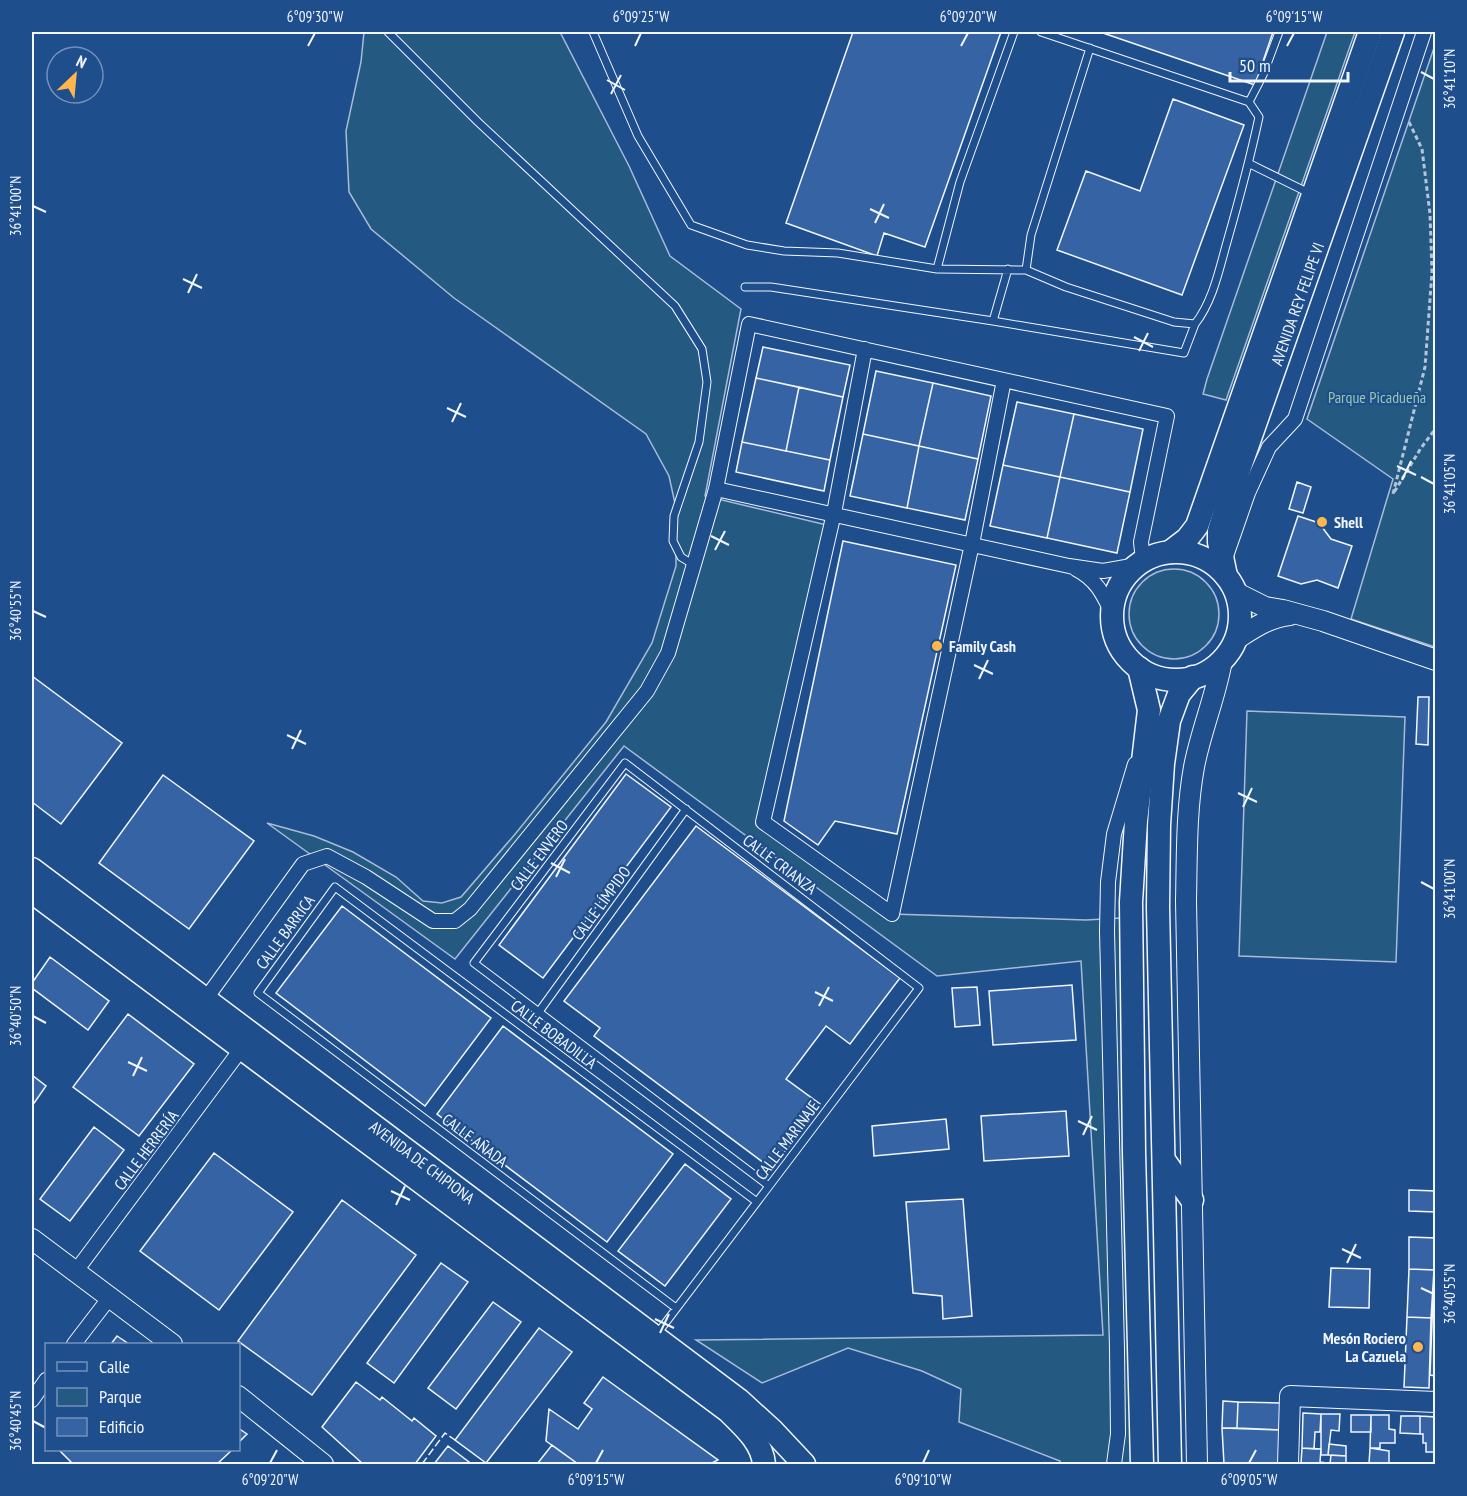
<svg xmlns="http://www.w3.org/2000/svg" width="1467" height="1496" font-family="'PT Sans Narrow',sans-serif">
	<rect width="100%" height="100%" fill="#1f4e8c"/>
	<!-- green -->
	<path fill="#245a82" stroke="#a8bbd7" stroke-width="1.5" d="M364 32H560L629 166 670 256 741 309 705 496 831 526 763 822 892 914 1086 920 1121 918 1120 952 1134 1464H1060V1461L959 1422 961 1389 922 1371 848 1348 762 1383 696 1340 1103 1335 1081 961 937 976 624 746 455 959 267 823 314 836 353 852 396 877 423 901 442 903 461 897 516 833 606 722 652 643 676 566V508L669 476 646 434 454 298 371 229 349 192 346 131 361 62Z
		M1327 32H1355L1226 400 1203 394 1207 379Z
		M1435 45 1436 647H1435L1351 619 1393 479 1307 419Z
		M1129 614a45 45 0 1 1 90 0a45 45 0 1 1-90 0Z
		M1247 711 1405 717 1396 962 1239 956Z"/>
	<!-- building -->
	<path fill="#3563a3" stroke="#f2f6ff" stroke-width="1.5" d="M853 32H1001L925 247 884 233 877 256 786 223Z
		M1100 32H1273L1255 85Z
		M1173 99 1244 125 1182 295 1057 250 1086 171 1140 191Z
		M763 347 850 365 843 397 756 378Z
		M876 371 933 383 919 446 863 434Z
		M756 378 799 387 786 451 742 442Z
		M933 383 991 396 978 459 919 446Z
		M799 387 843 397 830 460 786 451Z
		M1017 402 1074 414 1060 477 1003 465Z
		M1074 414 1143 429 1130 492 1060 477Z
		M863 434 919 446 907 508 850 496Z
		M742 442 830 460 824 491 736 472Z
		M919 446 978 459 965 520 907 508Z
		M1003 465 1060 477 1047 538 990 526Z
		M1060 477 1130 492 1117 553 1047 538Z
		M1297 482 1311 487 1303 513 1289 509Z
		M1298 516 1319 523 1331 539 1352 546 1338 588 1317 580 1301 584 1278 576Z
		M843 541 956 565 897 834 835 821 818 845 784 821Z
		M32 676 122 743 61 824 32 802Z
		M1418 697H1429L1428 745 1416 744Z
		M626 774 671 807 543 978 499 945Z
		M163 775 254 841 189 929 99 863Z
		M696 826 900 978 850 1044 826 1026 786 1079 820 1104 772 1169 594 1036 600 1028 564 1001Z
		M342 906 491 1018 425 1106 276 993Z
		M50 957 109 1001 88 1030 32 988V983Z
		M1072 985 1076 1040 993 1045 989 991Z
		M977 987 980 1025 955 1027 952 988Z
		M128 1014 194 1064 139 1136 73 1087Z
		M503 1026 673 1154 607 1242 437 1114Z
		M32 1075 46 1086 32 1106Z
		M1066 1111 1069 1156 984 1161 981 1116Z
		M946 1119 949 1149 874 1156 872 1126Z
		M94 1127 124 1150 70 1221 40 1199Z
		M214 1153 293 1212 219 1310 140 1251Z
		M685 1164 731 1199 665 1286 618 1251Z
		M1409 1190 1436 1191V1212L1409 1211Z
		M963 1199 972 1316 943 1319 942 1296 913 1293 906 1202Z
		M342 1200 416 1255 312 1395 238 1341Z
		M1409 1237 1436 1238V1270L1409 1269Z
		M441 1263 468 1282 394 1383 367 1363Z
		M1331 1268 1370 1269 1369 1308 1329 1307Z
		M1409 1269 1434 1270 1431 1318 1407 1317Z
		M1434 1270H1436V1376L1430 1375Z
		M493 1302 521 1322 456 1409 428 1388Z
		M1407 1317 1431 1318 1429 1388 1404 1387Z
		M539 1328 572 1352 486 1463 455 1440Z
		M117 1336 129 1344H111Z
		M603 1377 718 1460 710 1464H578L546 1441 549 1409 578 1429 592 1409 584 1403Z
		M356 1382 380 1400 382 1397 412 1421 414 1418 436 1436 415 1464H363L322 1427Z
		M1223 1401 1238 1402 1237 1428H1222Z
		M1238 1402 1280 1403 1281 1430 1237 1428Z
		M1303 1413 1321 1414 1320 1432H1315L1314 1449 1302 1448Z
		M1321 1414H1340L1339 1431 1331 1430 1328 1455H1321Z
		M1351 1415H1371V1432H1351Z
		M1371 1415H1389V1429L1395 1430V1443H1380V1448H1370Z
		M1401 1416H1420V1434L1400 1433Z
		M1420 1416 1436 1417 1434 1452H1426V1443H1423V1434H1420Z
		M238 1428 247 1434 238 1443Z
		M1222 1428 1281 1430 1280 1464H1224Z
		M1329 1444 1346 1446V1456L1328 1455Z
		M552 1445 578 1464H537Z
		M448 1446 469 1462 468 1464H434Z
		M1302 1448 1321 1449 1320 1462 1326 1463V1464H1301Z
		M1370 1448 1389 1451V1464H1369Z
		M59 1450H232L217 1464H73Z
		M1331 1455 1346 1456V1464H1330Z"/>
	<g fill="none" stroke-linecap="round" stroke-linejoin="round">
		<defs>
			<path id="lane" d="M388 32 478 122 675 306 702 349 707 382 699 442 674 516 673 541 681 557 694 565
				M593 32 638 136 691 225 747 245 784 251 838 253 937 269 1026 270 1066 287 1174 322 1195 324C1213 301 1219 270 1227 242 1239 200 1250 159 1259 117L1249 102 1041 32
				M1249 102 1263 75 1279 32
				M1250 164 1311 194
				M937 269 960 182 1014 32
				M1008 269 993 321 1184 353 1195 324
				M1026 270 1031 235 1090 48
				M745 287H771L993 321
				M538 1013 686 809
				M676 1308 258 993 335 887 757 1202
				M657 1334 919 988 625 763 474 963 769 1186"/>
			<path id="street" d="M865 349 834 513 763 822 892 914 972 544 1004 380
				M716 489 1069 566 1103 571 1137 565
				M1225 559 1248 493 1269 447 1295 419 1424 32
				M1076 569C1096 579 1103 594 1112 613
				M205 1000 303 864 327 856 366 877 433 921H455L470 909 647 691 668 653 716 489 749 324 1167 416 1141 542 1143 560
				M76 1271 242 1048
				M74 1344 110 1297
				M32 1400 46 1380
				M1114 1464 1118 1434 1117 1349 1107 931 1108 882 1114 834 1135 764"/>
			<path id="secondary" d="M1235 592 1265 607 1283 610 1323 621 1436 660
				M1235 640C1252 629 1269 617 1290 615
				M32 1239 172 1344
				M238 1396 323 1464
				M1197 1464 1186 901C1187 857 1186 811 1194 767 1201 730 1216 696 1222 660
				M1288 1464 1290 1396 1436 1402"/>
			<g id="primary">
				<path d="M1170 552 1187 539 1197 526 1370 32"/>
				<circle cx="1176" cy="616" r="64"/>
				<path id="s1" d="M1226 576 1219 542V531L1229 498 1393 32"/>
				<path d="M1139 668 1149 710 1136 821 1131 902 1134 1152 1142 1464"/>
				<path id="s2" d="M32 869 739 1400 773 1431 804 1464"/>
				<path d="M32 892 728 1411C743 1426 762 1442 764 1464"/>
				<path d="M1164 1160 1192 1200"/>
				<path d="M1170 1464 1158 907 1159 825 1163 764 1169 721 1179 694 1193 677"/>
			</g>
		</defs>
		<!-- lane casing -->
		<use href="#lane" stroke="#f2f6ff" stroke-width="9"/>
		<!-- street casing -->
		<use href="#street" stroke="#f2f6ff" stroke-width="16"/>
		<!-- secondary casing -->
		<use href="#secondary" stroke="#f2f6ff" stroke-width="22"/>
		<!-- primary casing -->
		<use href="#primary" stroke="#f2f6ff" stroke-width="25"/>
		<!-- path -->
		<path stroke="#b3c4dc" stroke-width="3" stroke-dasharray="4.5 3" stroke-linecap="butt" d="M1409 122 1422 149 1430 214 1432 272 1425 367 1393 494 1421 448 1436 428"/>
		<!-- lane -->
		<use href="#lane" stroke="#1f4e8c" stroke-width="7"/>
		<!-- street -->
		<use href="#street" stroke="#1f4e8c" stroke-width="14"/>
		<!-- secondary -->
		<use href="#secondary" stroke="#1f4e8c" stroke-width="20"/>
		<!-- primary -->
		<use href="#primary" stroke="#1f4e8c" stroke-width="22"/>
		<!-- fence -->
		<path stroke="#f2f6ff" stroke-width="1.5" stroke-dasharray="8 3" stroke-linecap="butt" d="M422 1464 445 1433 455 1440"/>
	</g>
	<!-- ticks -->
	<path fill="none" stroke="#f2f6ff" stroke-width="2" d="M308 46 315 33M635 46 641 33M961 46 968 33M1287 46 1294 33M1421 72 1434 79M607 80 625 90M611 94 621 75M33 206 46 212M870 209 889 218M875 223 884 204M183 279 202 288M188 293 197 274M1134 337 1153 347M1139 351 1148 333M447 408 466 417M452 422 461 403M1397 466 1416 475M1421 477 1434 484M1402 480 1411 461M711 536 729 545M715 550 725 531M33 611 46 617M974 665 993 674M979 679 988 660M287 735 306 744M292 749 301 730M1238 793 1257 802M1243 807 1252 788M551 863 570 873M556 877 565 859M1421 882 1434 889M815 992 833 1001M819 1006 829 987M33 1016 46 1023M128 1062 147 1071M133 1076 142 1057M1078 1121 1097 1130M1083 1135 1092 1116M391 1191 410 1200M396 1205 405 1186M1342 1249 1361 1258M1347 1263 1356 1244M1421 1288 1434 1294M655 1319 674 1328M660 1333 669 1314M33 1421 46 1428M270 1463 277 1450M596 1463 603 1450M923 1463 929 1450M1249 1463 1256 1450"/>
	<!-- markers -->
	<g fill="#ffb74d" stroke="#1f4e8c" stroke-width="2">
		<circle cx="1322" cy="522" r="6"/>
		<circle cx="937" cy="646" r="6"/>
		<circle cx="1418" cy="1347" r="6"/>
	</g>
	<g text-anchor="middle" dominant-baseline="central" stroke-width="4.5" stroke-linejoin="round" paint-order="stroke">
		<!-- street labels -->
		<g font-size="16" fill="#f2f6ff" stroke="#1f4e8c">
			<text stroke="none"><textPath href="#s1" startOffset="286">AVENIDA REY FELIPE VI</textPath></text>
			<text transform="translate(539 855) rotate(-53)">CALLE ENVERO</text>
			<text transform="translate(780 864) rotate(37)">CALLE CRIANZA</text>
			<text transform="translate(601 903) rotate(-54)">CALLE LÍMPIDO</text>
			<text transform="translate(285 932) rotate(-54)">CALLE BARRICA</text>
			<text transform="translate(554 1034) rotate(37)">CALLE BOBADILLA</text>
			<text transform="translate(475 1140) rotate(37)">CALLE AÑADA</text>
			<text transform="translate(787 1140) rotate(-53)">CALLE MARINAJE</text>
			<text transform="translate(146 1150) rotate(-53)">CALLE HERRERÍA</text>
			<text stroke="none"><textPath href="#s2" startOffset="488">AVENIDA DE CHIPIONA</textPath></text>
		</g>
		<!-- park labels -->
		<g font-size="16" fill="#97c8a6" stroke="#1f4e8c">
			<text x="1377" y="397">Parque Picadueña</text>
		</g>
		<!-- poi labels -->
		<g font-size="16" font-weight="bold" fill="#f2f6ff" stroke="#1f4e8c" text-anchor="start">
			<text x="1334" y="522">Shell</text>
			<text x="949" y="646">Family Cash</text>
			<text x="1406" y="1338" text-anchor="end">Mesón Rociero<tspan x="1406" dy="18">La Cazuela</tspan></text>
		</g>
	</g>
	<!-- border -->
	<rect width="1467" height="1496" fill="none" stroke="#1f4e8c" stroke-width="66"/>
	<!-- legend -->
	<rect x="45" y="1343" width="195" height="108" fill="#1f4e8c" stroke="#7391ba" stroke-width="1.5"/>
	<rect x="57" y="1362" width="30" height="9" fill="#1f4e8c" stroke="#7391ba" stroke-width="1.5"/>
	<text x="99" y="1373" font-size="18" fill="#f2f6ff">Calle</text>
	<rect x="57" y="1388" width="30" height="18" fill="#245a82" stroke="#7391ba" stroke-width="1.5"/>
	<text x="99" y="1403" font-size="18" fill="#f2f6ff">Parque</text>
	<rect x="57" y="1418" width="30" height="18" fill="#3563a3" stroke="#7391ba" stroke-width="1.5"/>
	<text x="99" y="1433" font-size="18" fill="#f2f6ff">Edificio</text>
	<!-- north arrow -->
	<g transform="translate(75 75) rotate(26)"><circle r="28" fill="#1f4e8c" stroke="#7391ba" stroke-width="1.5"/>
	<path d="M0-4.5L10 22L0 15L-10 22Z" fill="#ffb74d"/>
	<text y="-9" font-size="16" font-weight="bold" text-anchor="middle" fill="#f2f6ff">N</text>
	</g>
	<!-- scale -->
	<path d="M1230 72v9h118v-9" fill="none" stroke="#f2f6ff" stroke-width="3"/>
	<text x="1239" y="72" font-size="18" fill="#f2f6ff" stroke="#1f4e8c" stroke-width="4.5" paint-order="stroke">50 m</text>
	<rect x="33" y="33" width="1401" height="1430" fill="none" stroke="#f2f6ff" stroke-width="2"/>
	<g font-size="15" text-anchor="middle" fill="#f2f6ff">
		<text x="315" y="22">6°09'30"W</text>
		<text x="641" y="22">6°09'25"W</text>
		<text x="968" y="22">6°09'20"W</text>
		<text x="1294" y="22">6°09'15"W</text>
		<text transform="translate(1450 79) rotate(-90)" y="5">36°41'10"N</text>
		<text transform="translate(16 206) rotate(-90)" y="5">36°41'00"N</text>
		<text transform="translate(1450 484) rotate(-90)" y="5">36°41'05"N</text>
		<text transform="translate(16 611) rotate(-90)" y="5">36°40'55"N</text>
		<text transform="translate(1450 889) rotate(-90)" y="5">36°41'00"N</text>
		<text transform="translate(16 1016) rotate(-90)" y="5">36°40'50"N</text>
		<text transform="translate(1450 1294) rotate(-90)" y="5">36°40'55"N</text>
		<text transform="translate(16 1421) rotate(-90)" y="5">36°40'45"N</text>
		<text x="270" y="1485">6°09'20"W</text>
		<text x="596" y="1485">6°09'15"W</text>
		<text x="923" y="1485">6°09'10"W</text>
		<text x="1249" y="1485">6°09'05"W</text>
	</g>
</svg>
